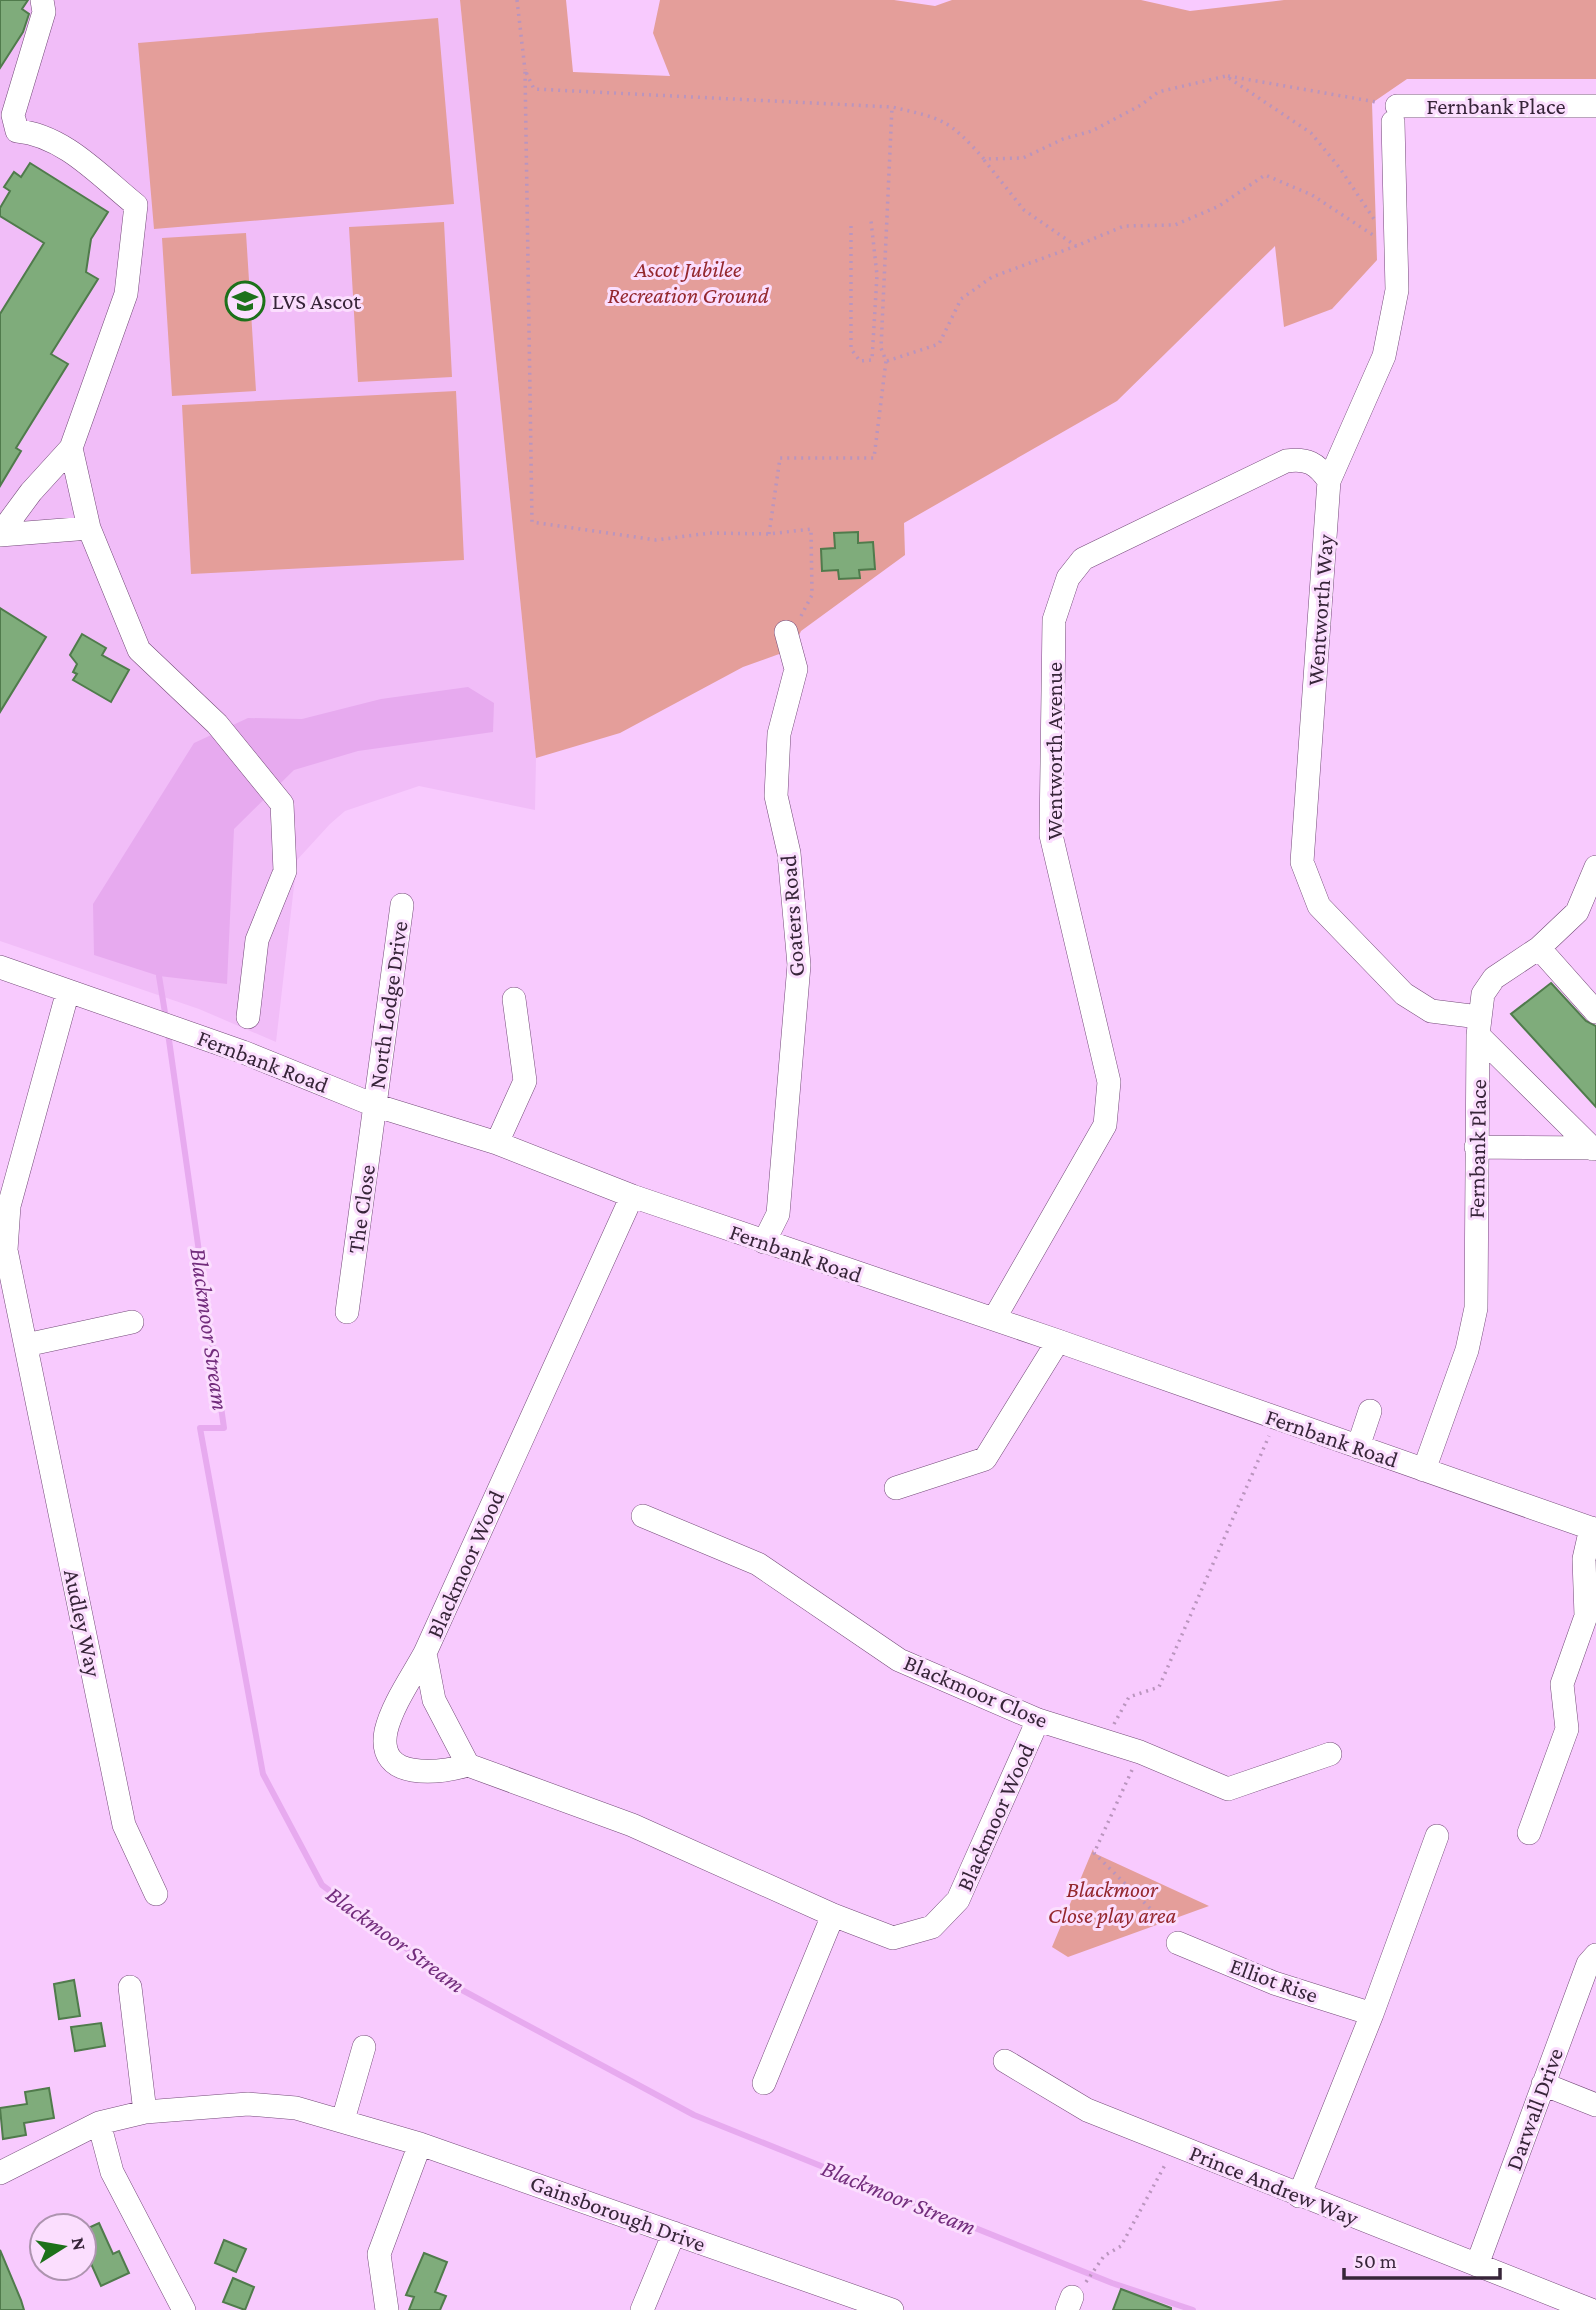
<svg xmlns="http://www.w3.org/2000/svg" width="1596" height="2310" font-family="'Crimson Pro',serif">
	<rect width="100%" height="100%" fill="#f8cafe"/>
	<!-- built -->
	<path fill="#f1bdf8" d="M0 0H460L536 758 535 810 419 786 345 811 330 824 297 860 276 1042 199 1009 0 941Z"/>
	<!-- green -->
	<path fill="#e49e9a" d="M460 0H566L573 72 670 76 653 33 660 0H894L935 6 952 0H1141L1190 11 1284 0H1596V79H1407L1372 103 1377 260 1332 309 1284 327 1275 246 1117 401 904 523 905 555 801 631 793 649 743 667 620 733 536 758Z
		M438 18 454 204 154 229 138 43Z
		M444 222 452 377 358 382 349 227Z
		M246 233 256 391 172 396 162 238Z
		M456 391 464 560 191 574 182 405Z
		M1093 1849 1094 1853 1209 1906 1068 1957 1052 1947Z"/>
	<!-- water -->
	<path fill="#e7aaef" d="M468 687 494 703 493 732 358 751 294 770 234 829 227 984 159 976 94 955 93 904 194 743 248 718 302 719 381 699Z"/>
	<g fill="none" stroke-linecap="round" stroke-linejoin="round">
		<!-- stream -->
		<path stroke="#e7aaef" stroke-width="6" d="M159 976 166 1019
			M168 1033 224 1428H200L263 1774 322 1885 462 1990 694 2115 1112 2283 1193 2310"/>
	</g>
	<!-- building -->
	<path fill="#7fac7b" stroke="#507b4c" stroke-width="2" d="M0 0H28L22 9 29 14 23 32 0 68Z
		M30 163 108 212 91 239 86 272 98 279 51 354 68 364 16 448 21 451 0 486V314L44 243 0 216V208L10 191 4 187 14 172 21 177Z
		M858 532V543L873 542 875 569 859 570 860 578 839 579 838 570 822 571 821 549 835 548 834 533Z
		M0 608 46 637 0 712Z
		M82 634 106 648 102 655 129 670 111 702 73 680 77 674 73 672 77 664 70 655Z
		M1551 983 1586 1021 1596 1026V1107L1511 1014Z
		M74 1980 80 2016 59 2019 54 1984Z
		M101 2023 105 2046 75 2051 71 2027Z
		M49 2088 54 2118 24 2123 26 2135 3 2139 0 2108 27 2104 25 2092Z
		M99 2223 113 2254 119 2251 129 2273 101 2286 84 2248V2230Z
		M224 2240 246 2249 236 2272 215 2263Z
		M0 2250 21 2300 24 2310H0Z
		M424 2253 447 2262 435 2292 446 2296 440 2310H409L414 2297 406 2295Z
		M233 2278 254 2287 245 2310 223 2302Z
		M1121 2289 1171 2308V2310H1113Z"/>
	<g fill="none" stroke-linecap="round" stroke-linejoin="round">
		<defs>
			<path id="minor" d="M1397 106H1596
				M1393 122 1397 290 1384 356 1329 481 1302 862 1319 906 1404 994 1431 1011 1479 1017
				M71 448 89 528 139 650 217 724 282 804 285 871 257 940 248 1017
				M0 534 31 492 71 448 126 294 136 205C101 177 64 135 17 131L13 115 44 12 42 0
				M0 535 89 528
				M1539 948 1596 1012
				M0 967 243 1052 374 1105 497 1143 632 1196 1058 1341 1596 1530
				M68 991 9 1206 6 1250 124 1825 156 1894
				M1478 1035 1593 1149
				M497 1143 525 1081 514 999
				M1476 1147 1596 1148
				M632 1196 425 1653 434 1700 468 1765 632 1825 833 1915 893 1938 932 1927 958 1900 1038 1720
				M764 1242 778 1214 799 965 789 853 776 796 779 734 796 669 786 632
				M347 1312 402 905
				M994 1319 1105 1125 1109 1082 1051 835 1054 620 1068 578 1083 559 1286 461C1307 458 1317 463 1329 481
				M26 1345 132 1322
				M1358 1447 1370 1411
				M1424 1470 1467 1350 1476 1308 1478 1035 1483 994 1494 978 1539 948 1577 912 1596 867
				M896 1488 985 1459 1058 1341
				M643 1516 758 1564 899 1660 1038 1720 1140 1752 1228 1789 1330 1754
				M425 1653C412 1677 392 1705 386 1731 376 1782 440 1773 468 1765
				M1529 1833 1567 1729 1562 1684 1586 1616 1584 1559 1591 1528
				M1178 1943 1274 1983 1372 2014
				M130 1987 145 2112
				M1005 2061 1087 2110 1591 2310
				M764 2083 833 1915
				M1543 2084 1596 2105
				M343 2120 364 2047
				M99 2123 112 2172 184 2310
				M0 2173 99 2123 145 2112 248 2104 296 2108 420 2144 892 2310
				M1299 2196 1372 2014 1437 1836
				M1477 2265 1588 1964 1596 1955
				M387 2310 379 2254 420 2144
				M642 2310 674 2233
				M1067 2310 1072 2297"/>
		</defs>
		<!-- minor casing -->
		<use href="#minor" stroke="#744b79" stroke-width="24"/>
		<!-- path -->
		<path stroke="#ba95be" stroke-width="3.5" stroke-dasharray="2 5" stroke-linecap="butt" d="M517 0 525 70
			M1228 76 1376 102
			M984 160 1024 210 1076 246 1124 226 1175 225 1219 206 1265 175 1312 195 1376 237
			M851 226V349L860 361 872 360 877 275 871 221
			M887 361 939 344 961 299 992 277 1076 246
			M769 534 780 458H874L886 361 881 348 892 107
			M801 616 812 595 811 529 769 534 710 533 656 540 532 522 525 70 534 89 892 107C944 119 948 119 984 159L1023 158 1063 139 1092 131 1141 105 1158 92 1226 76 1311 133 1339 167 1374 219
			M1114 1724 1129 1697 1159 1687 1269 1436
			M1132 1770 1094 1853 1168 1926
			M1086 2282 1104 2256 1121 2246 1166 2163"/>
		<!-- minor -->
		<use href="#minor" stroke="#fff" stroke-width="23"/>
	</g>
	<!-- icons -->
	<defs>
		<symbol id="school-ring" viewBox="-11 -11 22 22"><circle r="9.5" fill="#fbdefe" stroke="#1d711a" stroke-width="1.5"/><path d="M0-5L7-2L0 1L-7-2ZM-4 1L0 2.5L4 1V4Q0 6-4 4Z" fill="#1d711a"/></symbol>
	</defs>
	<g fill-rule="evenodd">
		<use href="#school-ring" x="223" y="279" width="44" height="44"/>
	</g>
	<g text-anchor="middle" dominant-baseline="central" stroke-width="6" stroke-linejoin="round" paint-order="stroke">
		<!-- street labels -->
		<g font-size="23" fill="#372539" stroke="#fbdefe">
			<text x="1496" y="106">Fernbank Place</text>
			<text transform="translate(1320 610) rotate(-86)">Wentworth Way</text>
			<text transform="translate(1054 751) rotate(-90)">Wentworth Avenue</text>
			<text transform="translate(792 916) rotate(-94)">Goaters Road</text>
			<text transform="translate(388 1005) rotate(-82)">North Lodge Drive</text>
			<text transform="translate(263 1061) rotate(21)">Fernbank Road</text>
			<text transform="translate(1477 1149) rotate(-89)">Fernbank Place</text>
			<text transform="translate(361 1209) rotate(-82)">The Close</text>
			<text transform="translate(796 1253) rotate(19)">Fernbank Road</text>
			<text transform="translate(1332 1438) rotate(19)">Fernbank Road</text>
			<text transform="translate(465 1564) rotate(-66)">Blackmoor Wood</text>
			<text transform="translate(83 1623) rotate(78)">Audley Way</text>
			<text transform="translate(976 1691) rotate(23)">Blackmoor Close</text>
			<text transform="translate(995 1817) rotate(-66)">Blackmoor Wood</text>
			<text transform="translate(1274 1980) rotate(20)">Elliot Rise</text>
			<text transform="translate(1534 2109) rotate(-70)">Darwall Drive</text>
			<text transform="translate(1274 2185) rotate(22)">Prince Andrew Way</text>
			<text transform="translate(618 2213) rotate(20)">Gainsborough Drive</text>
		</g>
		<!-- park labels -->
		<g font-size="23" font-style="italic" fill="#94272d" stroke="#fbdefe">
			<text x="688" y="269">Ascot Jubilee<tspan x="688" dy="26">Recreation Ground</tspan></text>
			<text x="1112" y="1889">Blackmoor<tspan x="1112" dy="26">Close play area</tspan></text>
		</g>
		<!-- poi labels -->
		<g font-size="23" fill="#372539" stroke="#fbdefe" text-anchor="start">
			<text x="272" y="301">LVS Ascot</text>
		</g>
		<!-- water labels -->
		<g font-size="24" font-style="italic" fill="#722c7c" stroke="#fbdefe">
			<text transform="translate(210 1329) rotate(82)">Blackmoor Stream</text>
			<text transform="translate(396 1939) rotate(36)">Blackmoor Stream</text>
			<text transform="translate(899 2197) rotate(22)">Blackmoor Stream</text>
		</g>
	</g>
	<!-- north arrow -->
	<g transform="translate(63 2247) rotate(79)"><circle r="33" fill="#fbdefe" stroke="#ad94af" stroke-width="2"/>
	<path d="M0-5L12 26L0 18L-12 26Z" fill="#1d711a"/>
	<text y="-10" font-size="19" font-weight="bold" text-anchor="middle" fill="#372539">N</text>
	</g>
	<!-- scale -->
	<path d="M1344 2268v10h156v-10" fill="none" stroke="#372539" stroke-width="3.5"/>
	<text x="1354" y="2268" font-size="21" fill="#372539" stroke="#fbdefe" stroke-width="5" paint-order="stroke">50 m</text>
</svg>
